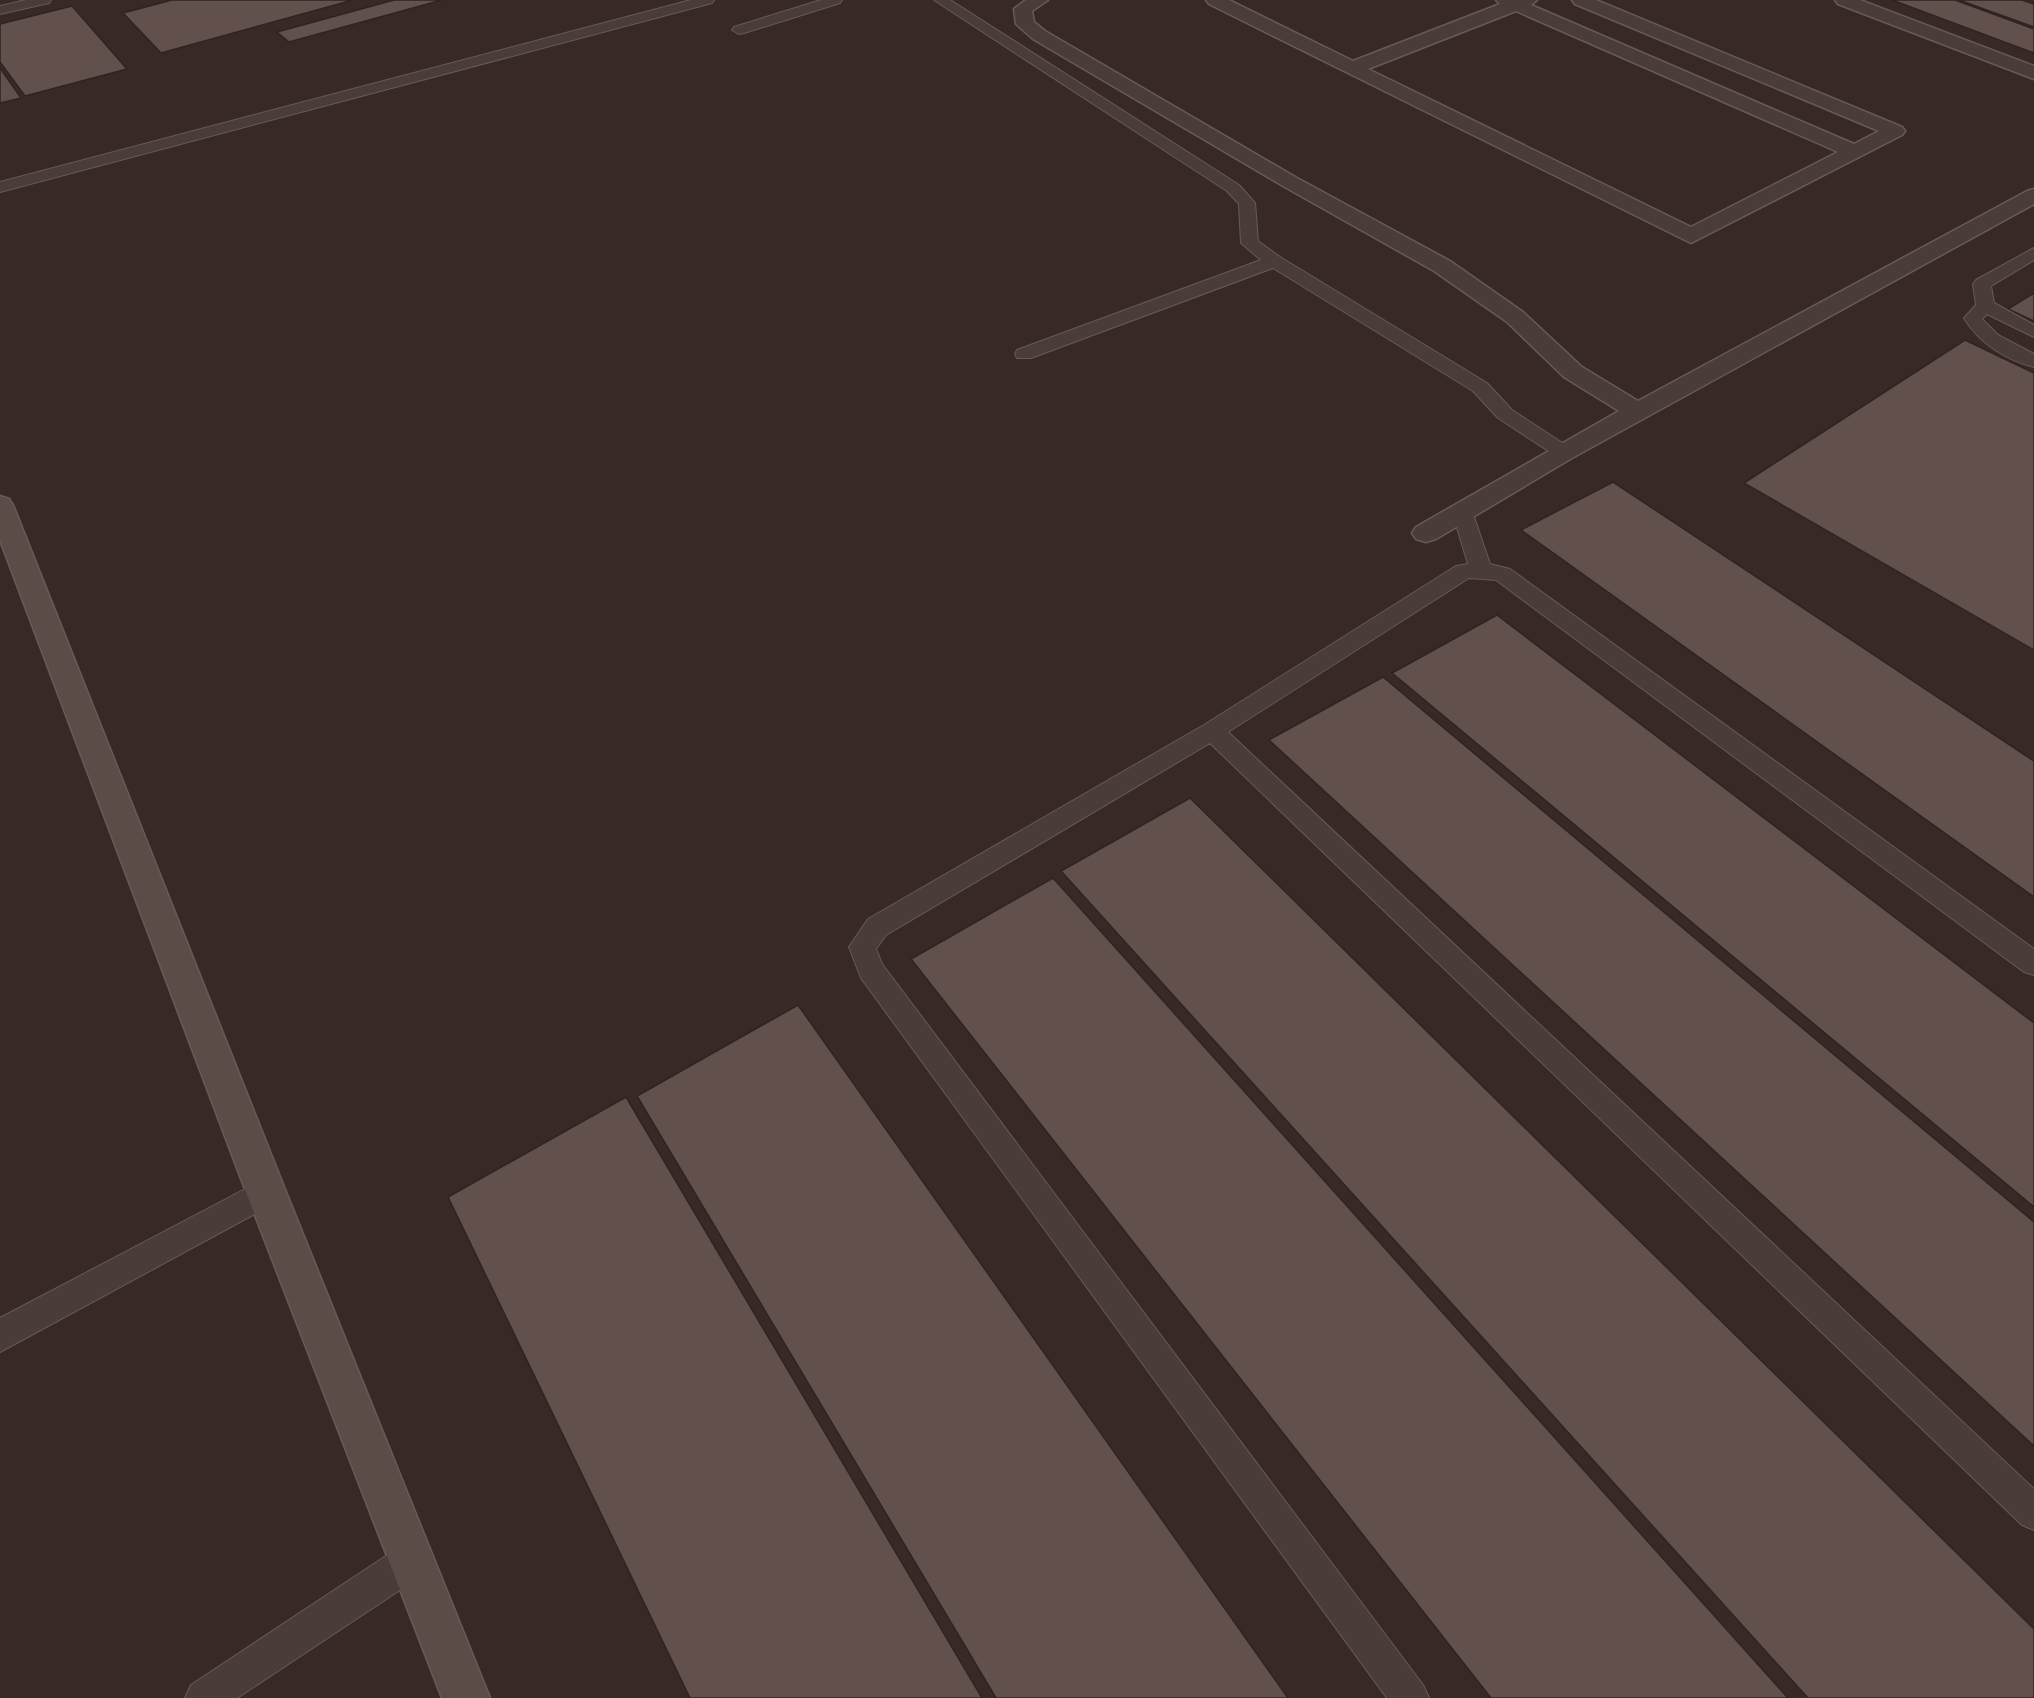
<svg xmlns="http://www.w3.org/2000/svg" width="2034" height="1698" font-family="'IBM Plex Sans',sans-serif">
	<rect width="100%" height="100%" fill="#392926"/>
	<!-- building -->
	<path fill="#61504c" stroke="#302320" stroke-width="1.5" d="M172 0H353L161 53 123 13Z
		M394 0H442L289 42 277 32Z
		M1892 0H1955L2034 29V53Z
		M1959 0H2022L2034 4V27Z
		M72 6 127 69 25 96 0 62V24Z
		M0 68 21 98 0 103Z
		M2034 293V321L2008 309Z
		M1965 340 2034 373V650L1744 483Z
		M1613 482 2034 761V897L1521 530Z
		M1497 615 2034 1023V1207L1392 673Z
		M1383 677 2034 1222V1446L1269 740Z
		M1190 798 2034 1629V1698H1808L1061 871Z
		M1053 878 1788 1698H1491L911 959Z
		M798 1005 1288 1698H996L637 1096Z
		M626 1097 982 1698H690L448 1197Z"/>
	<g fill="none" stroke-linecap="round" stroke-linejoin="round">
		<defs>
			<path id="lane" d="M26 0H51L49 3 0 14V6Z
				M691 0H714L712 3 0 192V182Z
				M821 0H842L840 3 744 33 739 34 732 30 734 27Z
				M934 0H950L1239 185 1255 203 1258 241 1280 257 1487 383 1512 410 1570 448 1573 452 1570 456H1556L1498 418 1473 391 1273 268 1031 358H1017L1015 354 1017 350 1261 260 1241 243 1239 204 1227 191Z
				M2034 248V260L1991 286 1994 303 2034 325V337L1987 314 1982 319 1998 335 2034 354V367C2006 360 1979 343 1964 318L1976 305 1973 284 1976 280Z
				M1462 504 1469 506 1472 511 1490 564 1510 569 2034 949V975L2024 972 1496 580 1469 578 1228 732 2034 1489V1530L2022 1525 1210 743 886 935 876 949 882 964 1423 1685 1429 1698H1387L861 978 849 947 868 919 1204 725 1456 566 1468 564 1452 511 1455 506Z
				M266 1178 277 1182 281 1192 277 1202 0 1352V1318Z
				M411 1543 424 1548 429 1561 424 1574 237 1698H185L191 1685 398 1548Z"/>
			<path id="street" d="M1026 0H1048L1032 11 1034 22 1045 31 1297 178 1450 261 1523 312 1582 367 1638 401 2027 191 2034 189V204L1572 458 1436 539 1426 542 1416 539 1412 533 1416 527 1619 411 1564 377 1507 322 1434 271 1283 186 1033 39 1016 24 1014 9Z
				M1206 0H1229L1353 61 1500 4 1496 0H1537L1531 5 1854 144 1879 131 1575 4 1572 0H1596L1902 127 1905 131 1902 135 1691 243 1209 4ZM1516 11 1838 152 1691 227 1368 69Z
				M1835 0H1860L2034 66V79L1838 4Z"/>
			<path id="secondary" d="M0 496 9 499 13 505 286 1192 490 1698H442L246 1192 0 540Z"/>
		</defs>
		<!-- lane casing -->
		<use href="#lane" stroke="#675a57" stroke-width="2"/>
		<!-- street casing -->
		<use href="#street" stroke="#675a57" stroke-width="3"/>
		<!-- secondary casing -->
		<use href="#secondary" stroke="#675a57" stroke-width="3"/>
		<!-- lane -->
		<use href="#lane" fill="#493c39" fill-rule="evenodd"/>
		<!-- street -->
		<use href="#street" fill="#493c39" fill-rule="evenodd"/>
		<!-- secondary -->
		<use href="#secondary" fill="#5c4c48" fill-rule="evenodd"/>
	</g>
</svg>
